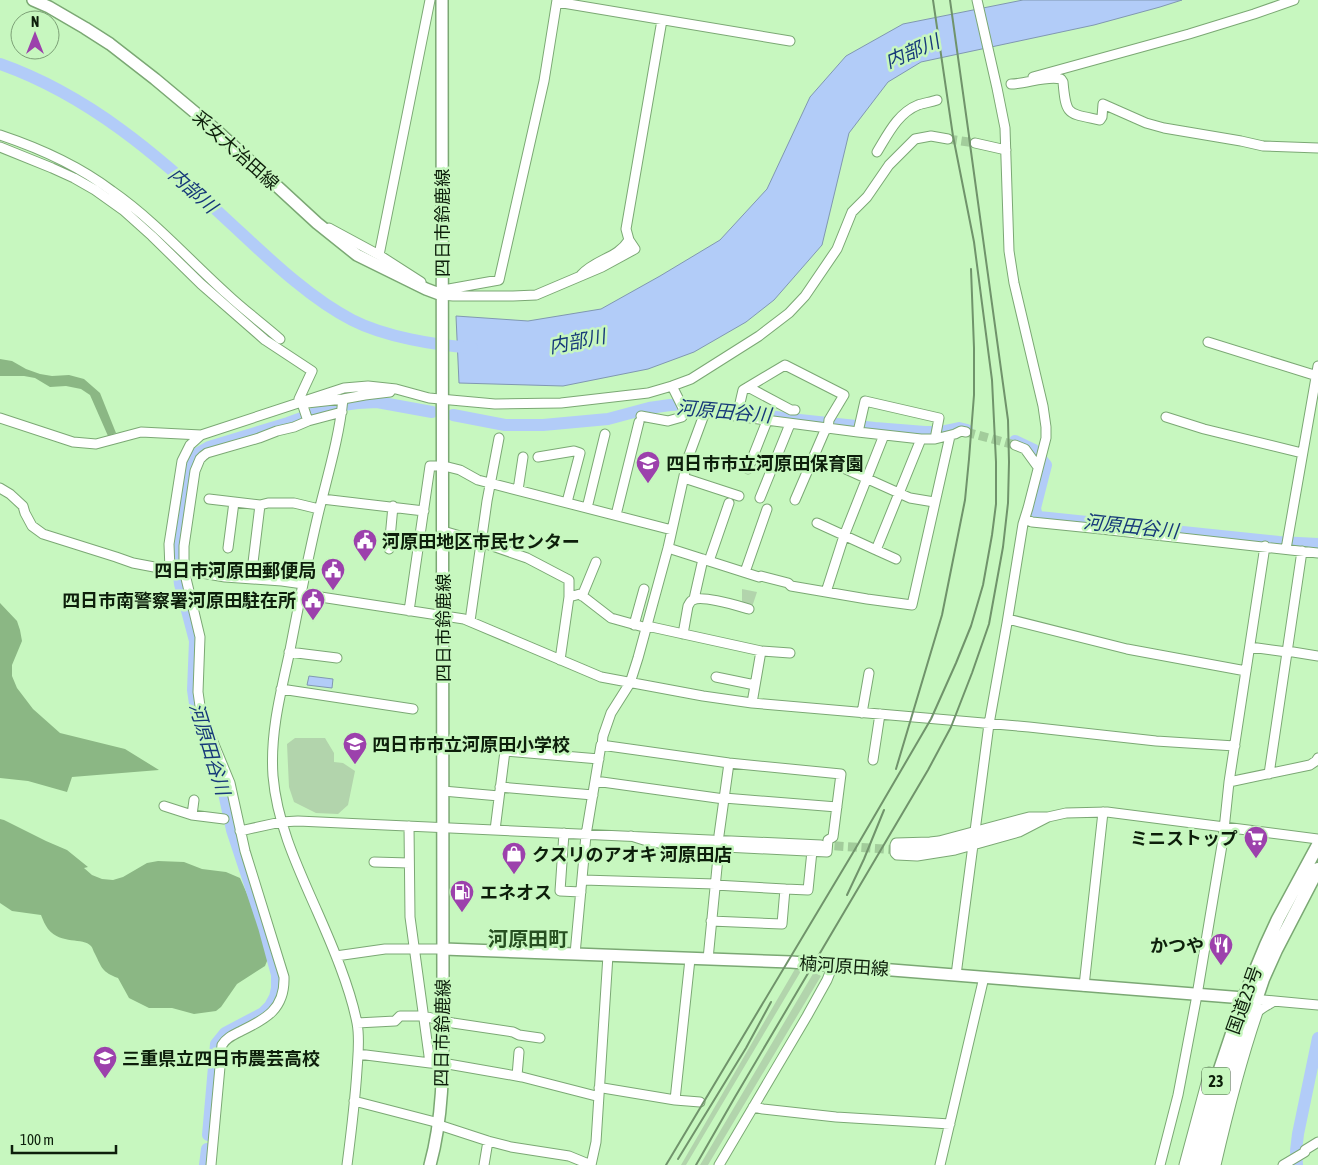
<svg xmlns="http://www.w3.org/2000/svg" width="1318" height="1165" font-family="'Asap Condensed','Noto Sans JP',sans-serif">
	<rect width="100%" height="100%" fill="#c7f7bf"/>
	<!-- green -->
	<path fill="#b2d4ac" d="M742 589 757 592 752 607 742 603Z
		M295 738H325L334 753V762L343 763 355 771 348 805 338 814 316 813 294 802 289 787 287 744Z
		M795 969 801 971 686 1165H681Z
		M814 972 821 976 708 1165H700Z"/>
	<!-- forest -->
	<path fill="#8bb784" d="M0 359 12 361 26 369 40 374 52 376 69 375 84 379 100 393 116 433 108 436 90 395 81 389 66 386 50 387 35 378 24 376H0Z
		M0 603 17 621 20 630 22 641 12 665V676L17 688 33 709 60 733 125 749 159 770 72 777 67 792 28 781 0 778Z
		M0 819 4 820 46 841 67 850 88 867 84 868 92 875 102 879 113 880 123 877 147 863 158 861 184 862 202 869 226 872 240 878 268 941 269 956 265 966 237 984 221 1007 216 1011 194 1014 172 1008H149L129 998 118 978C102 972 102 968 95 954 93 951 93 948 91 946 83 937 61 945 48 929 45 925 43 920 41 915L12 911 0 903Z"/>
	<!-- water -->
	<path fill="#b2ccf8" stroke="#8098b1" d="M1023 0H1182L1160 7 1094 25 921 62 888 82 849 133 822 245 774 300 746 322 694 352 648 369 563 386 459 383 456 316 528 321 601 309 660 276 720 240 767 189 810 97 846 56 903 24Z
		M309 676 333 679 332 688 307 685Z"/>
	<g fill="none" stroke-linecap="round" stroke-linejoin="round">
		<!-- river -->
		<path stroke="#b2ccf8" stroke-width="12" d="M0 64C88 95 159 156 226 219 263 253 307 297 352 320 385 337 435 345 472 348
			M453 415 505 425H543L608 419 649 408 670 405 688 404 790 419 875 428 925 432H940L959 428 967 430
			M1015 441 1034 450 1046 465 1035 508 1036 513 1039 517 1279 542 1318 544
			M208 1135 216 1044 225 1033 263 1013 270 1006 275 997 277 988V975L264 927 232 830 220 775 200 726 196 711 193 690 195 641 180 584 177 557 179 535 189 467 195 455 209 447 288 423 335 406 358 403 377 402 432 412
			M205 1165 207 1149
			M1297 1165 1296 1151 1298 1134 1318 1038"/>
		<!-- minor-tunnel -->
		<path stroke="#a2cc9b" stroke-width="9" stroke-dasharray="9 4.5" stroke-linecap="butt" d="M948 139 975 143
			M966 432 1015 445
			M821 845 901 850"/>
		<defs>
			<path id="minor" d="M557 2 790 41
				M1033 77 1189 34 1254 14 1294 0
				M1011 84C1026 84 1047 75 1061 79L1063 82C1066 116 1067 113 1100 120L1102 117 1103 104 1146 123 1164 128 1241 141 1263 146 1318 148
				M0 135C39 148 79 166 112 191 155 221 189 260 228 295 244 310 263 324 280 339
				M975 143 1006 150
				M0 147 52 168 74 178 95 190 123 210 152 236 201 284 265 340 312 371 299 399 302 403 308 421 294 427 277 431 259 438 207 453 203 456 200 459 195 471 184 546V570L200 637 198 692 200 706 204 720 230 783 245 851 284 977C285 1009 266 1019 241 1031 233 1035 226 1038 222 1045L211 1165
				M877 152C888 134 898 113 918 105 924 103 931 102 937 100
				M329 228 379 255 421 282
				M379 255 430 0
				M581 275C597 258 617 259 629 240L626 229 662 20
				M442 295 449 289 499 280 544 81 557 0
				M442 295 453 296H513L536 295 602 267 635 249 629 240
				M1208 342 1317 376
				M672 386 685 412H705L858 432 921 439H935L955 434 961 431 966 432
				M748 387 791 410H795
				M343 399C339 439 327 477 318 515 307 562 298 608 289 655 280 695 270 735 273 776 277 824 298 868 317 911 332 945 350 987 357 1023 360 1038 358 1055 357 1070 355 1102 351 1134 347 1165
				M307 403 343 399 365 395 390 392
				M641 416 668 421 682 417 685 412
				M737 416 743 390 785 365 844 395 829 420 828 429
				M1166 417 1204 429 1302 453
				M0 418 73 442 96 444 141 432 201 435 344 388 368 386 396 389 429 398 495 404 561 403 648 393 672 386 691 379 759 336 789 313 805 296 837 249 852 212 867 197 889 165 915 139 931 136 948 139
				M308 421 342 412
				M858 432 865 401 939 418 935 439
				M1015 445 1025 449 1038 467
				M538 457 574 451 580 453 567 502
				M448 467 460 470 478 480 672 530
				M841 467 910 498 934 502
				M748 469 767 421
				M684 478 739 496
				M0 488 10 494 23 506 25 513 32 526 43 534 116 557 133 563 170 570H184L225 577 282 581 303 584
				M518 490 523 457
				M760 498 790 424
				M209 499 260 505 268 503H294L319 509
				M322 499 424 511
				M795 500 826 428
				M587 508 605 434
				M616 515 639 422
				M1025 519 1032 522 1101 529 1318 553
				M817 523 876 550
				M443 531 481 542 527 558 569 580V597
				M228 548 234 502
				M668 548 759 577 761 576 788 583 791 586 867 599 912 605 950 436
				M389 549 393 506
				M1286 549 1318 366
				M896 559 876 550 921 439
				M709 561 729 503
				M170 570 169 544 182 461 190 445 201 435
				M745 572 767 509
				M251 579 260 505
				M826 592 844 536 884 435
				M301 594 464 619 601 677 703 696 752 703 1029 727 1156 741 1235 746
				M582 596 596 562
				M694 599 703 559
				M409 611 430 466H436
				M1008 619 1127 649 1246 671
				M470 621 487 501 499 438
				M634 625 644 589
				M647 626 761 651 790 653
				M683 634 688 606C690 603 690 601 693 600 702 595 738 606 749 609
				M1250 647 1287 652
				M1287 651 1318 656
				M289 652 337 658
				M560 660 569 597 580 594 611 618 647 628
				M716 677 755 685
				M281 689 413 709
				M752 703 761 651
				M862 713 869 673
				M412 742 443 744
				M602 745 603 736 611 713 630 683 638 658 668 548 688 458 705 412
				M873 760 880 714
				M1269 774 1302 551
				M595 781 724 799
				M1229 782 1310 765 1316 761 1318 758
				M500 787 593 795
				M443 791 499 796
				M724 798 837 807
				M164 806 192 815 224 819
				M192 815 194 800
				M1029 817H1048L1019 832 955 850 917 856 897 855 895 853V845L896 843 930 842 939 841Z
				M409 826 410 917 430 1063 448 1064 522 1077 596 1096 599 1095
				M495 830 505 751 599 759
				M240 831 281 822 298 821 821 845
				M975 831 989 724 1007 623 1023 524 1028 508 1046 438V427L1043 406 1014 283 1009 251 1005 128 997 88 977 0
				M564 833 560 891 581 892
				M719 835 729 763
				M901 850 939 848 1048 817 1066 813 1107 812 1318 839
				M374 862 409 863
				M583 880 715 884
				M715 885 785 889
				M711 921 782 924 785 889 808 890 812 851
				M575 954 586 835 601 745 729 763 841 774 833 837 828 840 827 852 665 844 647 841 631 836
				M336 956 385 949H444
				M708 959 719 847
				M956 975 973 845
				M1084 986 1103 812
				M1252 999 1318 1005
				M357 1023 395 1021 400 1016H423L453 1023 513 1032 519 1035 540 1038
				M358 1054 430 1063
				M517 1076 519 1052
				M599 1088H603L675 1100 700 1102
				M675 1100 690 959
				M354 1101 439 1123
				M753 1107 763 1109 836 1117 950 1124
				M439 1125 488 1141 511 1147 569 1156 591 1165
				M1305 1150 1318 1142
				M484 1165 488 1141
				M591 1165 596 1142 608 955
				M719 1165 807 1016 827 980 833 965
				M940 1165 984 977
				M1160 1165 1178 1095 1197 995 1223 839 1229 782 1265 546
				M1184 1165 1209 1072 1218 1075
				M1216 1165C1228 1113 1241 1062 1258 1012 1262 1007 1269 1005 1274 1001
				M1283 1165 1305 1152"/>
			<path id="major" d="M33 0 49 7 85 28 110 44 155 79 216 130 317 223 357 255 426 289 442 295
				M444 949 791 962 1244 998
				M430 1165C443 1118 443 1069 443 1020L442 0"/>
			<path id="highway" d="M1194 1165 1210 1099 1244 998 1266 945 1278 919 1318 845
				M1206 1165 1221 1104 1263 979 1276 950 1318 869"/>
		</defs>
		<!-- minor casing -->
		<use href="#minor" stroke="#7ba874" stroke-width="11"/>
		<!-- major casing -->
		<use href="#major" stroke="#7ba874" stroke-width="14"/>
		<!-- highway casing -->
		<use href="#highway" stroke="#7ba874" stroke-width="15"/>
		<!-- minor -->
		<use href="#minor" stroke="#fff" stroke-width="9"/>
		<!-- major -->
		<use href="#major" stroke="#fff" stroke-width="11"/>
		<!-- highway -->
		<use href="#highway" stroke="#fff" stroke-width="12"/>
		<!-- rail -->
		<path stroke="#70936b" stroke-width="2" d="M950 0 970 143
			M896 769 942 615 965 500 969 459 974 395V348L971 269
			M847 895 864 859 884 810
			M678 1159 746 1048 771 1002
			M666 1165 854 851 931 719 956 663 971 626 983 585 992 535 996 504V462L992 380 974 242 953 136 933 0
			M696 1165 735 1097 928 770 951 727 972 673 989 624 1003 547 1008 503 1009 462 1008 420 969 137"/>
	</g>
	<!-- icons -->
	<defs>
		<symbol id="school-pin" viewBox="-11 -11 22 30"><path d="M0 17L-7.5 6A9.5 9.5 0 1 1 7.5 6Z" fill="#9c41ac" stroke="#c7f7bf"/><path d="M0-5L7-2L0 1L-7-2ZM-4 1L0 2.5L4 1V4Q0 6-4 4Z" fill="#fff"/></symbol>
		<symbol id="civic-pin" viewBox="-11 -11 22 30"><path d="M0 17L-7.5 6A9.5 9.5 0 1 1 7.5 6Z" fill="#9c41ac" stroke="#c7f7bf"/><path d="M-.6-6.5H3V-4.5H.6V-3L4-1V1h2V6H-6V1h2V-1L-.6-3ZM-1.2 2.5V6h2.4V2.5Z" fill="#fff"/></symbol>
		<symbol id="supermarket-pin" viewBox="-11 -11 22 30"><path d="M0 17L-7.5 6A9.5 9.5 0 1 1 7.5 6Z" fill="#9c41ac" stroke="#c7f7bf"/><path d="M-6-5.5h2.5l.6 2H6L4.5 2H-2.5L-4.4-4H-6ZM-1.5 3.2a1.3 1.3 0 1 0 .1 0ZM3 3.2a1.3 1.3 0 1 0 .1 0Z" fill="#fff"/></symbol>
		<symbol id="shop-pin" viewBox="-11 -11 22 30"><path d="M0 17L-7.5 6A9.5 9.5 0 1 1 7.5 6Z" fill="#9c41ac" stroke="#c7f7bf"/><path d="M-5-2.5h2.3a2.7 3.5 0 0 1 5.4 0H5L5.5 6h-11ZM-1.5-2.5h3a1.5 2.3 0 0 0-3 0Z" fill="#fff"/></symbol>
		<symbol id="fuel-pin" viewBox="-11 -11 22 30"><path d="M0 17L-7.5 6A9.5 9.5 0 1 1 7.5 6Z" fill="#9c41ac" stroke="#c7f7bf"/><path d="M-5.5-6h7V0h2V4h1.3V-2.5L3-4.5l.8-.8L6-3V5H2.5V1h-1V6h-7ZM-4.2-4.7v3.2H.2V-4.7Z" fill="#fff"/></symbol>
		<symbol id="restaurant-pin" viewBox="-11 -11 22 30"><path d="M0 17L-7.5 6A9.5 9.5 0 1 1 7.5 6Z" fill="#9c41ac" stroke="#c7f7bf"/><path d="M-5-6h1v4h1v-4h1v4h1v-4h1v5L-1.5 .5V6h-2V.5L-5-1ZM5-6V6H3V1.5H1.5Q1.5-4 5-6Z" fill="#fff"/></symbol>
	</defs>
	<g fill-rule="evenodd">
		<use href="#school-pin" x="634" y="449" width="28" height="38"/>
		<use href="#civic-pin" x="351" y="527" width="28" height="38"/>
		<use href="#civic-pin" x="319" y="556" width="28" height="38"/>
		<use href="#civic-pin" x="299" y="586" width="28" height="38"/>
		<use href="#school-pin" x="341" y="730" width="28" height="38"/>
		<use href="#supermarket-pin" x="1242" y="824" width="28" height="38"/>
		<use href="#shop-pin" x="500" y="840" width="28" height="38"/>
		<use href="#fuel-pin" x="448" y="878" width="28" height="38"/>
		<use href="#restaurant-pin" x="1207" y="931" width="28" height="38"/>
		<use href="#school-pin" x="91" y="1044" width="28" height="38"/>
	</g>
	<g text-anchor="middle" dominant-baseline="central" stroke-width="5" stroke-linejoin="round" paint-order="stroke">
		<!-- shield labels -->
		<rect fill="#c7f7bf" stroke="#456041" stroke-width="1" x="1202" y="1067.5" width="28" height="27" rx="4"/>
		<g font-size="16" font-weight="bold" fill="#0d1f0b">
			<text x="1216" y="1081">23</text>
		</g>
		<!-- street labels -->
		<g font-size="18" fill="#0d1f0b" stroke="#c7f7bf">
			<text transform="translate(236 150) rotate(42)">采女大治田線</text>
			<text transform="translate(442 223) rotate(-90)">四日市鈴鹿線</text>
			<text transform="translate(443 628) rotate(-90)">四日市鈴鹿線</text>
			<text transform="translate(844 966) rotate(4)">楠河原田線</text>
			<text transform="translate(1244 1000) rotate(-70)">国道23号</text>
			<text transform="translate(442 1033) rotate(-89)">四日市鈴鹿線</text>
		</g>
		<!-- poi labels -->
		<g font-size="18" font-weight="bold" fill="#0d1f0b" stroke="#c7f7bf" text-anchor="start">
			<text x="666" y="463">四日市市立河原田保育園</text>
			<text x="382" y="541">河原田地区市民センター</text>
			<text x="316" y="570" text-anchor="end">四日市河原田郵便局</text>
			<text x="296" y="600" text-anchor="end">四日市南警察署河原田駐在所</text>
			<text x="372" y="744">四日市市立河原田小学校</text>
			<text x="1238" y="838" text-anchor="end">ミニストップ</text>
			<text x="532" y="854">クスリのアオキ 河原田店</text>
			<text x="480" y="892">エネオス</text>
			<text x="1204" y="945" text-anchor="end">かつや</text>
			<text x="122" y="1058">三重県立四日市農芸高校</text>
		</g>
		<!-- water labels -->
		<g font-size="19" font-style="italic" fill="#163979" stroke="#c7f7bf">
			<text transform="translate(912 51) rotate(-23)">内部川</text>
			<text transform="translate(193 190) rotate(42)">内部川</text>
			<text transform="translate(577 341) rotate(-11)">内部川</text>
			<text transform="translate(724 411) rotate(5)">河原田谷川</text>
			<text transform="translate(1131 526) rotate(6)">河原田谷川</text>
			<text transform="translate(210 749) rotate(73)">河原田谷川</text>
		</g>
		<!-- quarter labels -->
		<g font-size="20" font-weight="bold" fill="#275021" stroke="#c7f7bf">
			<text x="528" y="938">河原田町</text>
		</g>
	</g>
	<!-- north arrow -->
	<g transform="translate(35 35)"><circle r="24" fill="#c7f7bf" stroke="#7da177"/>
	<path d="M0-4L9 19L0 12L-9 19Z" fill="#9c41ac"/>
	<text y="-8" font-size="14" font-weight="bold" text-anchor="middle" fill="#0d1f0b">N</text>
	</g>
	<!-- scale -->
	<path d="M12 1145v8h104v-8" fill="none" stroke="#0d1f0b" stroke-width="2.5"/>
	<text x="20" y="1145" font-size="15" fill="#0d1f0b" stroke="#c7f7bf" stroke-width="4" paint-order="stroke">100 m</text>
</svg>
